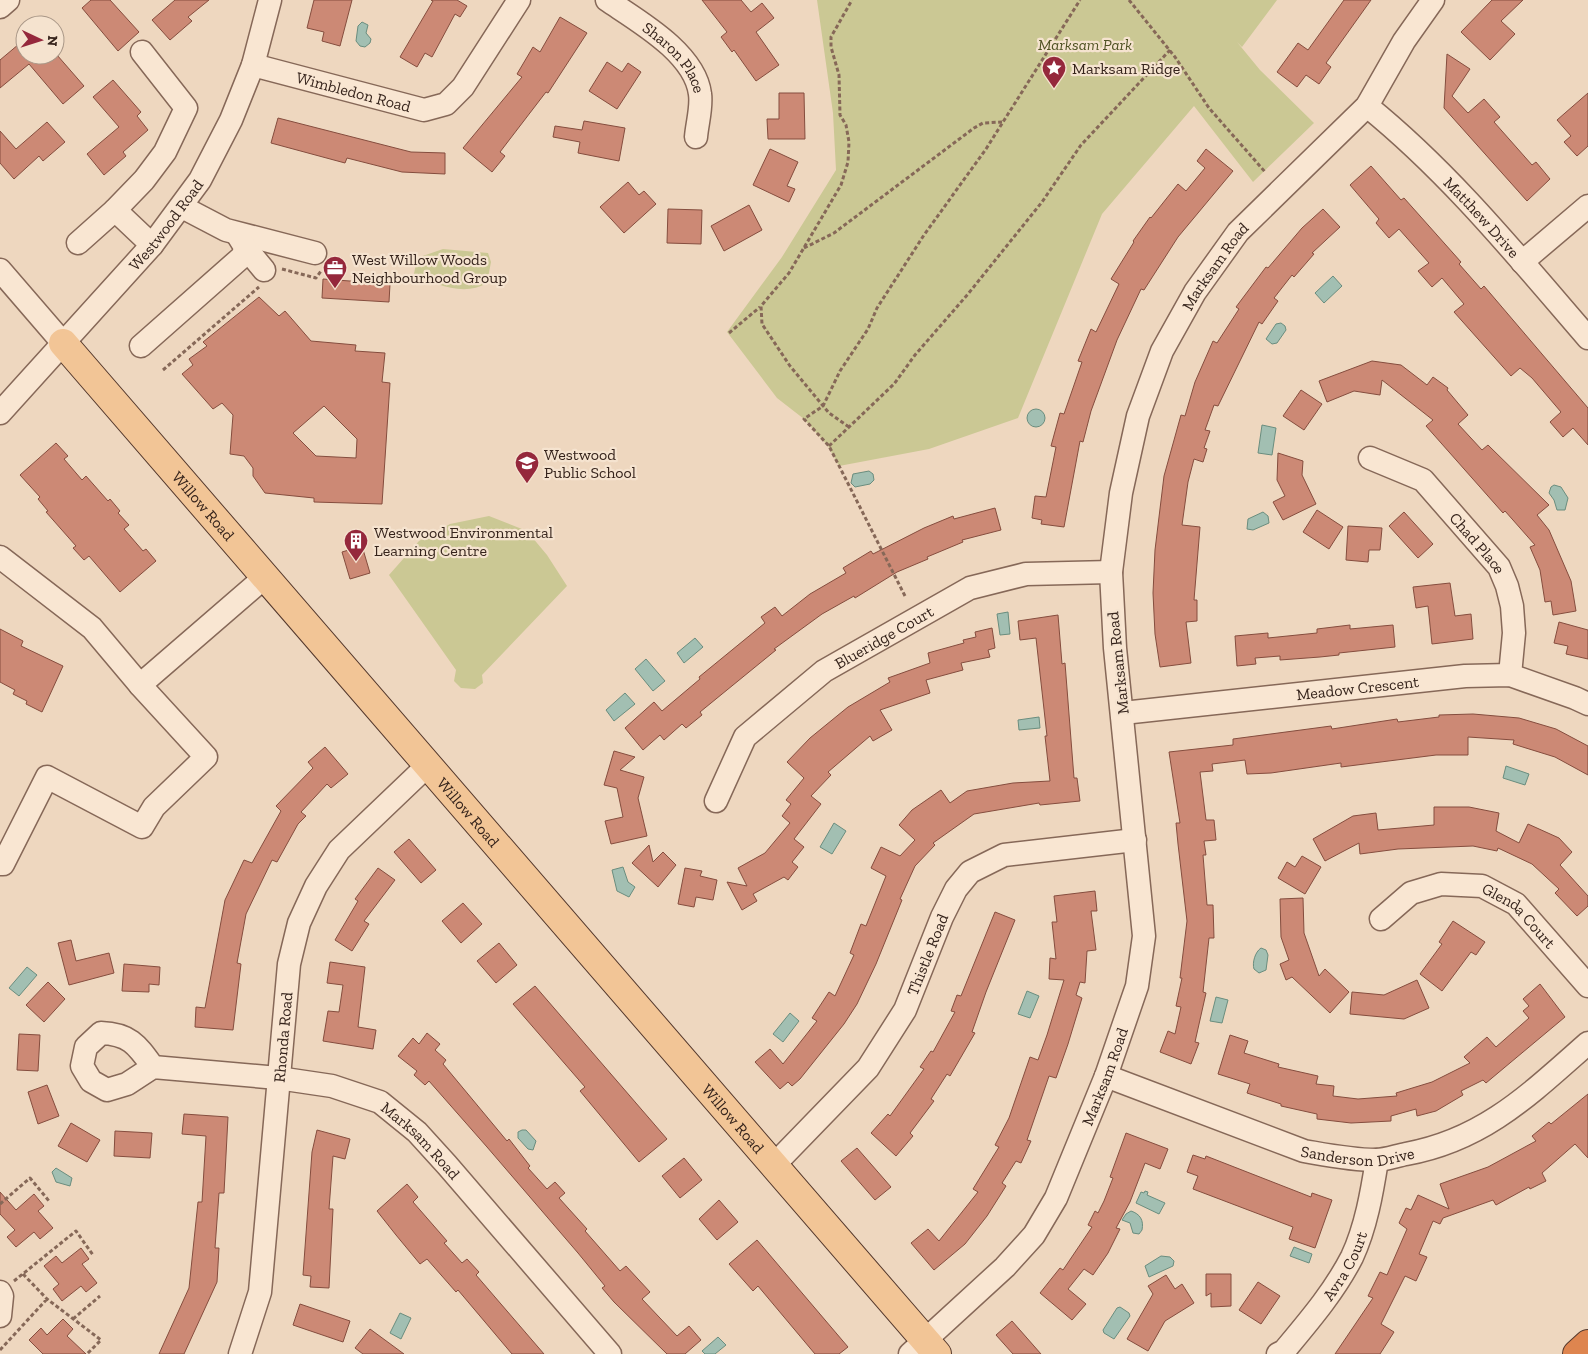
<svg xmlns="http://www.w3.org/2000/svg" width="1588" height="1354" font-family="'Zilla Slab',serif">
	<rect width="100%" height="100%" fill="#eed7bf"/>
	<!-- green -->
	<path fill="#cbc894" d="M817 0H1277L1242 47 1237 42 1260 70 1314 123 1253 182 1194 106 1102 214 1018 418 929 449 839 466 828 446 804 419 777 398 727 332 782 257 836 170 833 113Z
		M443 249 488 253 491 262 487 283C464 297 435 284 414 274L417 258Z
		M489 516 527 531 547 555 567 586 482 675 483 683 475 689 461 688 454 681 456 670 389 575 419 541 450 524Z"/>
	<!-- water -->
	<path fill="#a2bfb2" stroke="#6a8d7e" d="M362 22 368 25 366 33 371 39 370 43 365 47 360 46 356 41 358 26Z
		M1333 276 1342 286 1324 303 1315 293Z
		M1281 323 1285 326 1286 330 1277 343 1272 344 1266 339 1276 324Z
		M1027 418a9 9 0 1 1 18 0a9 9 0 1 1-18 0Z
		M1262 425 1276 428 1272 455 1258 453Z
		M869 471 873 474 874 480 870 484 855 487 851 483 853 474Z
		M1554 485 1561 487 1568 498 1565 510H1557L1554 500 1549 493 1551 487Z
		M1263 512 1268 516 1269 523 1253 530 1247 529 1248 519Z
		M1008 612 1010 634 1000 635 997 614Z
		M695 638 703 647 684 663 677 653Z
		M646 659 665 681 653 691 635 669Z
		M625 693 635 704 614 721 606 710Z
		M1039 717 1040 728 1019 730 1018 720Z
		M1506 766 1529 774 1525 785 1503 778Z
		M834 823 846 831 832 854 820 847Z
		M623 867 628 882 635 887 629 897 617 891 612 870Z
		M1261 948 1266 950 1268 955 1266 970 1259 973 1254 969C1252 963 1255 952 1261 948Z
		M27 967 37 975 19 996 9 988Z
		M1027 991 1039 996 1030 1018 1018 1014Z
		M1216 997 1228 1000 1222 1023 1210 1021Z
		M790 1013 799 1021 783 1042 773 1034Z
		M522 1130H526L536 1141 533 1150 528 1149 518 1138V1132Z
		M56 1168 72 1178 70 1186 56 1182 52 1172Z
		M1145 1191 1148 1192 1147 1195 1165 1203 1159 1214 1136 1203 1141 1192 1144 1193Z
		M1131 1211C1140 1214 1144 1220 1142 1230L1139 1234 1133 1233 1130 1223 1122 1220 1126 1214Z
		M1294 1247 1312 1254 1309 1263 1290 1256Z
		M1161 1256 1170 1257 1174 1261 1173 1266 1149 1277 1145 1266Z
		M1120 1307 1129 1313 1130 1316 1114 1339 1104 1333 1103 1330 1117 1308Z
		M400 1313 411 1318 401 1339 390 1333Z
		M718 1337 726 1345 715 1354H705L702 1351Z"/>
	<!-- building -->
	<path fill="#cc8975" stroke="#854d3e" fill-rule="evenodd" d="M91 0H110L139 32 118 51 82 8Z
		M175 0H209L188 17 192 21 170 40 152 20Z
		M314 0H352L340 46 322 41 324 32 307 28Z
		M431 0H457L467 6 460 17 455 14 432 57 425 53 417 67 400 57 433 1Z
		M702 0H741L751 12 762 3 774 18 756 32 779 65 756 81 734 50 732 52 721 37 727 32Z
		M1344 0H1371L1326 63 1331 67 1319 84 1306 75 1297 87 1277 72 1298 43 1308 50Z
		M1492 0H1523L1501 21 1515 34 1490 60 1461 32Z
		M560 17 587 33 548 93 546 92 500 152 505 156 492 172 463 148 522 77 517 74 533 47 540 52Z
		M25 39V55H57L84 86 63 104 29 64 0 88V60Z
		M1447 54 1470 69 1452 96 1468 113 1484 99 1500 117 1494 122 1532 165 1536 162 1550 179 1527 201 1444 108Z
		M607 62 622 72 628 63 641 72 617 109 589 91Z
		M113 80 141 112 137 116 148 130 123 152 126 156 104 175 87 154 119 127 93 97Z
		M779 93H804L805 139H768L767 119H779Z
		M1588 93V146L1577 156 1564 142 1571 136 1557 120Z
		M278 118 411 152 445 153V174L402 172 347 158 345 163 271 143Z
		M584 121 625 128 619 161 578 153 580 142 553 137 555 126 582 130Z
		M47 122 65 142 43 161 39 156 14 179 0 163V131L16 149Z
		M770 149 798 162 787 186 795 189 789 202 753 185Z
		M1206 149 1233 171 1178 237 1144 290 1141 289 1117 340 1091 411 1083 442 1080 441 1064 527 1041 524 1042 520 1032 518 1035 496 1046 497 1056 447 1051 446 1060 413 1064 414 1082 362 1078 361 1091 329 1096 332 1119 284 1111 279 1134 242 1133 241 1150 217 1151 218 1178 184 1186 191 1205 168 1197 161Z
		M1371 166 1401 200 1404 198 1461 262 1459 264 1481 289 1484 286 1588 408V445L1573 428 1563 437 1550 422 1561 412 1532 378 1520 368 1511 376 1454 312 1464 304 1442 278 1432 287 1418 271 1429 263 1399 229 1389 238 1376 223 1379 219 1350 185Z
		M628 182 639 195 644 191 656 204 624 233 600 207Z
		M749 205 762 230 724 251 711 226Z
		M668 209 702 210 701 244 667 243Z
		M1323 209 1340 227 1312 253 1314 254 1294 277 1292 275 1274 298 1278 301 1262 324 1259 322 1218 406 1214 405 1205 430 1210 431 1204 448 1207 449 1203 462 1194 459 1188 482 1182 525 1200 527 1194 600H1197V621L1186 622 1191 663 1160 667 1155 634 1153 593 1155 550 1164 476 1181 415 1185 416 1195 382 1213 341 1217 343 1239 309 1236 307 1266 267 1268 268 1302 228Z
		M323 279 390 284 389 302 322 298Z
		M259 297 279 316 285 311 311 341 356 345 355 351 385 353 382 382 390 383 382 504 314 502V498L265 493 253 476V468L244 456 230 454 233 415 222 403 213 409 182 374 193 365 189 359 207 346 203 342ZM324 406 357 439 356 458 316 456 293 433Z
		M1372 361 1401 365 1427 385 1433 377 1448 388 1447 390 1468 415 1458 424 1482 450 1488 445 1549 505 1537 515 1549 530 1571 581 1576 611 1553 615 1551 601 1545 602 1540 570 1530 547 1535 545 1505 511 1503 513 1426 426 1433 420 1382 380 1380 395 1354 391 1327 402 1319 381Z
		M1301 390 1322 404 1304 430 1283 416Z
		M56 443 68 456 64 459 82 480 86 476 108 501 110 499 120 511 118 513 129 525 124 529 143 551 146 549 156 561 120 592 89 556 84 560 73 548 76 546 46 512 48 511 38 499 40 497 20 475Z
		M1278 453 1303 461 1302 475 1316 504 1283 520 1273 502 1285 496 1277 480Z
		M995 508 1001 530 962 540 963 542 927 557 928 559 897 572 855 598 854 596 822 614 774 649 776 650 700 712 702 715 686 728 682 724 664 740 660 735 643 750 625 728 654 702 662 711 700 679 699 677 765 623 761 617 775 607 782 616 810 594 846 573 843 568 871 551 873 554 924 528 953 516 954 519Z
		M1317 510 1343 527 1329 549 1303 532Z
		M1404 512 1433 544 1418 558 1389 526Z
		M1348 526 1382 528 1380 550H1369L1368 562 1346 560Z
		M362 546 370 573 350 579 342 552Z
		M1450 583 1455 616 1471 614 1473 639 1432 644 1428 606 1416 608 1413 587Z
		M1058 615 1062 664 1065 663 1074 778H1077L1080 801 1040 805 1039 803 974 814 933 843 935 845 915 866 900 899 902 900 876 964 857 1004 844 1024 800 1079 792 1086 788 1082 780 1089 755 1062 770 1049 783 1064 817 1021 812 1018 829 992 835 996 854 955 850 953 861 924 866 926 886 876 871 868 881 847 900 856 915 840 899 825 912 810 941 790 950 803 967 791 1013 783 1050 781 1045 736H1047L1036 638 1020 640 1018 621Z
		M1559 622 1588 630V659L1566 654 1568 646 1554 643Z
		M1350 625V629L1393 625 1395 647 1339 653V655L1320 657 1280 660V656L1255 658 1256 664 1237 666 1235 636 1268 633V638L1317 633V629Z
		M992 628 995 648 988 650 990 657 961 663 963 670 926 680 930 693 880 710 892 730 873 741 870 736 828 772 831 775 811 796 821 804 794 839 804 847 792 862 798 867 788 880 784 877 753 894 757 901 742 910 727 882 747 886 738 868 765 853 790 823 782 816 791 804 786 800 804 778 787 762 810 738 848 707 890 682 888 678 930 663 928 653 964 643 963 640 976 637 975 632Z
		M0 629 23 641 21 646 63 666 42 712 26 704 27 701 13 694 15 690 0 682Z
		M1473 714 1519 718 1556 729 1588 746V775L1555 757 1513 744 1514 740 1468 737V755H1436L1341 767V763L1271 773 1247 774 1245 760 1212 764 1213 771 1200 772 1206 820H1214L1216 840 1204 841 1206 855H1203L1207 905H1213L1214 938H1209L1203 992 1206 993 1195 1042 1199 1043 1191 1064 1160 1052 1168 1031 1175 1034 1181 1007 1176 1006 1182 978H1180L1187 921 1178 844 1176 823H1180L1169 752 1233 745V739L1301 730 1331 726 1332 729 1397 719 1398 722 1439 717V715Z
		M325 747 348 774 331 788 327 784 301 812 306 816 298 824 277 862 272 860 246 914 237 963 241 964 233 1030 195 1027 196 1007 205 1008 225 900 244 860 252 863 281 811 276 806 313 768 308 762Z
		M614 751 635 757 620 770 644 777 638 798 647 836 611 844 605 821 623 817 617 788 604 785Z
		M1434 807H1469L1499 813 1496 831 1519 843 1528 824 1559 838 1572 852 1560 865 1588 896V906L1577 916 1555 893 1559 889 1532 864 1498 848 1497 851 1473 846 1398 849 1360 854 1359 843 1325 861 1313 839 1353 816 1376 813 1378 830 1434 825Z
		M409 839 436 870 421 883 394 852Z
		M649 845 653 862 663 852 676 865 658 887 632 863Z
		M1302 856 1321 867 1305 894 1278 878 1287 862 1295 867Z
		M378 868 395 880 364 921 369 924 352 951 335 940 358 901 355 899Z
		M685 868 702 871 700 876 717 880 713 900 696 897 694 907 678 904Z
		M1095 891 1097 911H1091L1096 950 1087 951 1085 983 1080 982 1076 995 1082 998 1068 1044 1056 1078 1049 1076 1027 1140 1031 1141 1021 1163 1016 1161 1002 1183 1006 1186 987 1216 965 1244 934 1270 911 1243 928 1229 939 1241 978 1192 973 1189 999 1147 995 1145 1009 1118 1030 1057 1038 1060 1047 1035 1064 980 1049 979 1050 958 1056 959 1052 922H1057L1054 896Z
		M1303 898 1304 933 1319 976 1325 969 1349 992 1330 1013 1292 977 1286 980 1280 964 1289 960 1281 937 1280 899Z
		M463 903 482 924 461 943 442 921Z
		M995 912 1015 920 986 992 972 1032 975 1033 950 1076 947 1074 931 1099 934 1101 910 1133 913 1136 896 1156 871 1133 888 1114 890 1116 924 1069 920 1067 931 1051 933 1052 955 1012 951 1011 957 995 961 996Z
		M1453 921 1485 942 1476 955 1471 952 1442 991 1420 974 1442 944 1439 942Z
		M71 940 76 961 109 953 114 973 69 985 58 943Z
		M499 943 517 965 496 983 477 961Z
		M330 962 365 967 358 1027 376 1030 373 1049 323 1041 328 1011 339 1012 343 985 327 983Z
		M124 964 160 967 159 985 149 984V992L122 991Z
		M1417 980 1429 1008 1404 1019 1350 1014 1352 992 1384 995Z
		M48 982 65 999 44 1022 26 1005Z
		M1540 984 1565 1017 1486 1083 1483 1080 1461 1091 1463 1095 1436 1111 1417 1116 1416 1109 1391 1116V1121L1351 1123 1317 1119V1114L1281 1106V1104L1247 1093 1250 1084 1218 1074 1230 1035 1248 1041 1244 1053 1279 1064 1278 1067 1318 1076 1316 1084 1334 1086 1333 1096 1358 1099 1397 1096 1396 1093 1432 1082 1470 1063 1464 1057 1487 1037 1496 1047 1529 1018 1523 1011 1529 1006 1523 999Z
		M535 986 667 1139 639 1162 580 1091 585 1087 513 1004Z
		M427 1033 440 1044 435 1050 446 1060 443 1064 507 1141 509 1139 530 1166 528 1168 547 1189 555 1182 565 1193 559 1198 587 1229 585 1231 620 1271 626 1266 650 1292 642 1299 677 1336 689 1326 701 1340 685 1354H667L614 1302 602 1288 605 1286 578 1253 487 1147 429 1081 425 1085 414 1075 417 1071 398 1056 413 1038 419 1044Z
		M19 1034 40 1035 38 1071 17 1070Z
		M47 1085 59 1116 38 1124 28 1092Z
		M1588 1094V1158L1575 1144 1542 1173 1546 1181 1530 1189 1529 1187 1496 1205 1493 1200 1443 1218 1440 1224 1433 1221 1419 1254 1427 1257 1416 1281 1405 1276 1381 1324 1394 1332 1380 1354H1335L1373 1298 1368 1296 1380 1272 1387 1275 1407 1229 1399 1223 1406 1208 1411 1210 1418 1195 1449 1209 1440 1184 1488 1167 1536 1141 1532 1136 1549 1122 1551 1124Z
		M184 1114 228 1117 224 1193H219L215 1248H219L217 1282 184 1354H159L189 1288 198 1202H202L206 1136 182 1134Z
		M71 1123 100 1140 87 1162 58 1146Z
		M317 1130 350 1139 345 1159 333 1156 329 1209H333L329 1288 310 1287 311 1276 303 1275 312 1152Z
		M115 1131 152 1133 150 1158 114 1156Z
		M1126 1133 1168 1149 1160 1169 1145 1163 1130 1202 1116 1228 1120 1229 1108 1253 1093 1275 1084 1269 1068 1289 1086 1304 1072 1320 1040 1293 1060 1268 1063 1270 1092 1227 1088 1225 1095 1211 1098 1213 1104 1201 1113 1178 1110 1177Z
		M857 1148 891 1187 875 1200 841 1161Z
		M1193 1155 1205 1159 1206 1156 1311 1197 1312 1193 1332 1200 1315 1248 1289 1239 1293 1227 1193 1189 1198 1176 1187 1172Z
		M684 1158 702 1180 680 1198 662 1176Z
		M407 1184 418 1197 413 1202 447 1241 444 1243 462 1263 467 1259 479 1272 476 1275 544 1354H512L458 1290 456 1292 427 1259 420 1264 396 1235 377 1211Z
		M0 1192 16 1210 34 1194 44 1206 38 1211 53 1228 40 1239 34 1232 16 1247 7 1237 15 1230 0 1214Z
		M719 1200 738 1222 717 1240 699 1219Z
		M757 1240 848 1347 839 1354H815L758 1286 753 1291 729 1264Z
		M81 1248 89 1259 82 1264 97 1283 86 1292 81 1286 62 1301 53 1289 59 1284 44 1266 56 1256 62 1263Z
		M1206 1274H1231V1306L1211 1307V1293L1206 1296Z
		M1166 1275 1175 1289 1182 1284 1194 1303 1165 1321 1148 1351 1127 1339 1153 1294 1148 1286Z
		M1258 1282 1280 1296 1261 1324 1239 1310Z
		M300 1304 350 1321 343 1342 293 1325Z
		M63 1319 73 1329 67 1336 86 1354H43L29 1340 41 1328 47 1335Z
		M1012 1321 1041 1354H1013L996 1335Z
		M370 1329 404 1354H363L355 1348Z"/>
	<g fill="none" stroke-linecap="round" stroke-linejoin="round">
		<defs>
			<g id="minor">
				<path id="s1" d="M607 0C638 21 695 53 700 94 702 107 697 124 696 137"/>
				<path d="M0 7 8 0"/>
				<path d="M142 52 186 108 165 152 144 180 115 210 152 245"/>
				<path id="s2" d="M253 65 424 110 446 104 463 87 519 0"/>
				<path id="s3" d="M1367 106C1450 173 1518 257 1588 338"/>
				<path d="M182 207 226 230 315 253"/>
				<path d="M78 243 115 210"/>
				<path d="M245 247 264 270"/>
				<path d="M1522 262 1588 206"/>
				<path d="M0 270 63 343"/>
				<path d="M141 346 243 256 245 247 237 234"/>
				<path id="s4" d="M0 413 152 245 200 180 231 120 253 65 270 0"/>
				<path id="s5" d="M1370 458 1423 480 1499 567 1507 586 1512 606 1514 633 1510 675"/>
				<path d="M0 557 92 628 140 685 265 577"/>
				<path id="s6" d="M1123 713 1465 676 1510 675 1575 698 1588 704"/>
				<path id="s7" d="M716 801 745 737 824 671 970 588 1026 574 1111 572"/>
				<path d="M0 864H3L47 777 142 827 154 807 206 757 140 685"/>
				<path id="s8" d="M1381 919 1411 893 1441 884 1482 886 1516 904 1588 986"/>
				<path id="s9" d="M153 1067C137 1045 130 1034 101 1033L86 1047 82 1066 91 1081 107 1090 127 1084 153 1067 278 1078 332 1086 380 1102 417 1132 447 1165 610 1354"/>
				<path id="s10" d="M1106 1076 1304 1151C1327 1155 1351 1160 1376 1160 1385 1160 1396 1156 1406 1154 1484 1140 1530 1094 1588 1043"/>
				<path id="s11" d="M773 1166 868 1068 905 1010 942 917 956 889 970 872 1004 855 1135 840"/>
				<path d="M0 1292 2 1296 0 1316"/>
				<path id="s12" d="M240 1354 260 1292 289 964 299 923 316 886 339 850 427 766"/>
				<path id="s13" d="M910 1354 1005 1267 1034 1235 1056 1198 1106 1076 1137 986 1144 936 1115 648 1111 572 1121 493 1138 416 1162 351 1195 292 1238 232 1367 106 1404 41 1433 0"/>
				<path id="s14" d="M1278 1354 1284 1351C1309 1321 1334 1292 1352 1257 1366 1227 1372 1192 1377 1160"/>
			</g>
			<g id="major">
				<path id="s15" d="M63 343 937 1354"/>
			</g>
			<path id="highway" d="M1577 1354 1588 1344"/>
		</defs>
		<!-- minor casing -->
		<use href="#minor" stroke="#866858" stroke-width="25"/>
		<!-- major casing -->
		<use href="#major" stroke="#54382c" stroke-width="30"/>
		<!-- highway casing -->
		<use href="#highway" stroke="#54382c" stroke-width="30"/>
		<!-- path -->
		<path stroke="#866858" stroke-width="3" stroke-dasharray="4 2.5" stroke-linecap="butt" d="M1129 0 1175 57 1209 108 1266 173
			M804 248 834 233 974 128 983 123 1002 122
			M282 269 316 278 321 271
			M729 333 760 307
			M163 370 259 287
			M849 427 829 413 790 366 762 324 761 306 789 273 841 185 848 162 849 142 846 125 840 115 839 75 831 47V37L852 0
			M829 446 894 384 915 355 968 294 1042 202 1081 145 1170 50
			M905 596 829 446 804 419 823 406 840 371 868 329 877 308 924 235 986 149 1080 0
			M0 1204 30 1178 49 1201
			M23 1274 47 1299 101 1340 87 1354
			M14 1281 76 1231 93 1255
			M73 1319 100 1296
			M0 1350 47 1299"/>
		<!-- minor -->
		<use href="#minor" stroke="#f9e6d2" stroke-width="22"/>
		<!-- major -->
		<use href="#major" stroke="#f2c596" stroke-width="28"/>
		<!-- highway -->
		<use href="#highway" stroke="#de854f" stroke-width="28"/>
	</g>
	<!-- icons -->
	<defs>
		<symbol id="sight-pin" viewBox="-11 -11 22 30"><path d="M0 17L-7.5 6A9.5 9.5 0 1 1 7.5 6Z" fill="#95283c" stroke="#f5e3cf"/><path d="M0-6L1.8-2.2L6-1.7L2.9 1.2L3.7 5.4L0 3.3L-3.7 5.4L-2.9 1.2L-6-1.7L-1.8-2.2Z" fill="#fff"/></symbol>
		<symbol id="office-pin" viewBox="-11 -11 22 30"><path d="M0 17L-7.5 6A9.5 9.5 0 1 1 7.5 6Z" fill="#95283c" stroke="#f5e3cf"/><path d="M-6-3h4V-5.5h4V-3h4V5H-6ZM-1-4.5V-3h2v-1.5ZM-6 0V1H6V0Z" fill="#fff"/></symbol>
		<symbol id="school-pin" viewBox="-11 -11 22 30"><path d="M0 17L-7.5 6A9.5 9.5 0 1 1 7.5 6Z" fill="#95283c" stroke="#f5e3cf"/><path d="M0-5L7-2L0 1L-7-2ZM-4 1L0 2.5L4 1V4Q0 6-4 4Z" fill="#fff"/></symbol>
		<symbol id="building-pin" viewBox="-11 -11 22 30"><path d="M0 17L-7.5 6A9.5 9.5 0 1 1 7.5 6Z" fill="#95283c" stroke="#f5e3cf"/><path d="M-4-6H4V6H1V3H-1V6H-4ZM-2.5-4.3h1.7v1.8h-1.7ZM.8-4.3h1.7v1.8H.8ZM-2.5-1h1.7V.8h-1.7ZM.8-1h1.7V.8H.8Z" fill="#fff"/></symbol>
	</defs>
	<g fill-rule="evenodd">
		<use href="#sight-pin" x="1040" y="54" width="28" height="38"/>
		<use href="#office-pin" x="321" y="254" width="28" height="38"/>
		<use href="#school-pin" x="513" y="449" width="28" height="38"/>
		<use href="#building-pin" x="342" y="527" width="28" height="38"/>
	</g>
	<g text-anchor="middle" dominant-baseline="central" stroke-width="4.5" stroke-linejoin="round" paint-order="stroke">
		<!-- park labels -->
		<g font-size="16" font-style="italic" fill="#4f5223" stroke="#f5e3cf">
			<text x="1085" y="44">Marksam Park</text>
		</g>
		<!-- street labels -->
		<g font-size="16" fill="#36241c" stroke="#f5e3cf">
			<text stroke="none"><textPath href="#s1" startOffset="90">Sharon Place</textPath></text>
			<text stroke="none"><textPath href="#s2" startOffset="104">Wimbledon Road</textPath></text>
			<text stroke="none"><textPath href="#s3" startOffset="160">Matthew Drive</textPath></text>
			<text stroke="none"><textPath href="#s4" startOffset="251">Westwood Road</textPath></text>
			<text stroke="none"><textPath href="#s13" startOffset="1186">Marksam Road</textPath></text>
			<text stroke="none"><textPath href="#s15" startOffset="215">Willow Road</textPath></text>
			<text stroke="none"><textPath href="#s5" startOffset="141">Chad Place</textPath></text>
			<text stroke="none"><textPath href="#s7" startOffset="242">Blueridge Court</textPath></text>
			<text transform="translate(1118 663) rotate(-96)">Marksam Road</text>
			<text stroke="none"><textPath href="#s6" startOffset="236">Meadow Crescent</textPath></text>
			<text stroke="none"><textPath href="#s15" startOffset="620">Willow Road</textPath></text>
			<text stroke="none"><textPath href="#s8" startOffset="160">Glenda Court</textPath></text>
			<text stroke="none"><textPath href="#s11" startOffset="265">Thistle Road</textPath></text>
			<text stroke="none"><textPath href="#s12" startOffset="321">Rhonda Road</textPath></text>
			<text stroke="none"><textPath href="#s13" startOffset="346">Marksam Road</textPath></text>
			<text stroke="none"><textPath href="#s15" startOffset="1025">Willow Road</textPath></text>
			<text stroke="none"><textPath href="#s9" startOffset="480">Marksam Road</textPath></text>
			<text stroke="none"><textPath href="#s10" startOffset="266">Sanderson Drive</textPath></text>
			<text stroke="none"><textPath href="#s14" startOffset="112">Avra Court</textPath></text>
		</g>
		<!-- poi labels -->
		<g font-size="16" fill="#36241c" stroke="#f5e3cf" text-anchor="start">
			<text x="1072" y="68">Marksam Ridge</text>
			<text x="352" y="259">West Willow Woods<tspan x="352" dy="18">Neighbourhood Group</tspan></text>
			<text x="544" y="454">Westwood<tspan x="544" dy="18">Public School</tspan></text>
			<text x="374" y="532">Westwood Environmental<tspan x="374" dy="18">Learning Centre</tspan></text>
		</g>
	</g>
	<!-- north arrow -->
	<g transform="translate(40 40) rotate(94)"><circle r="24" fill="#f5e3cf" stroke="#a99787"/>
	<path d="M0-4L9 19L0 12L-9 19Z" fill="#95283c"/>
	<text y="-8" font-size="14" font-weight="bold" text-anchor="middle" fill="#36241c">N</text>
	</g>
</svg>
